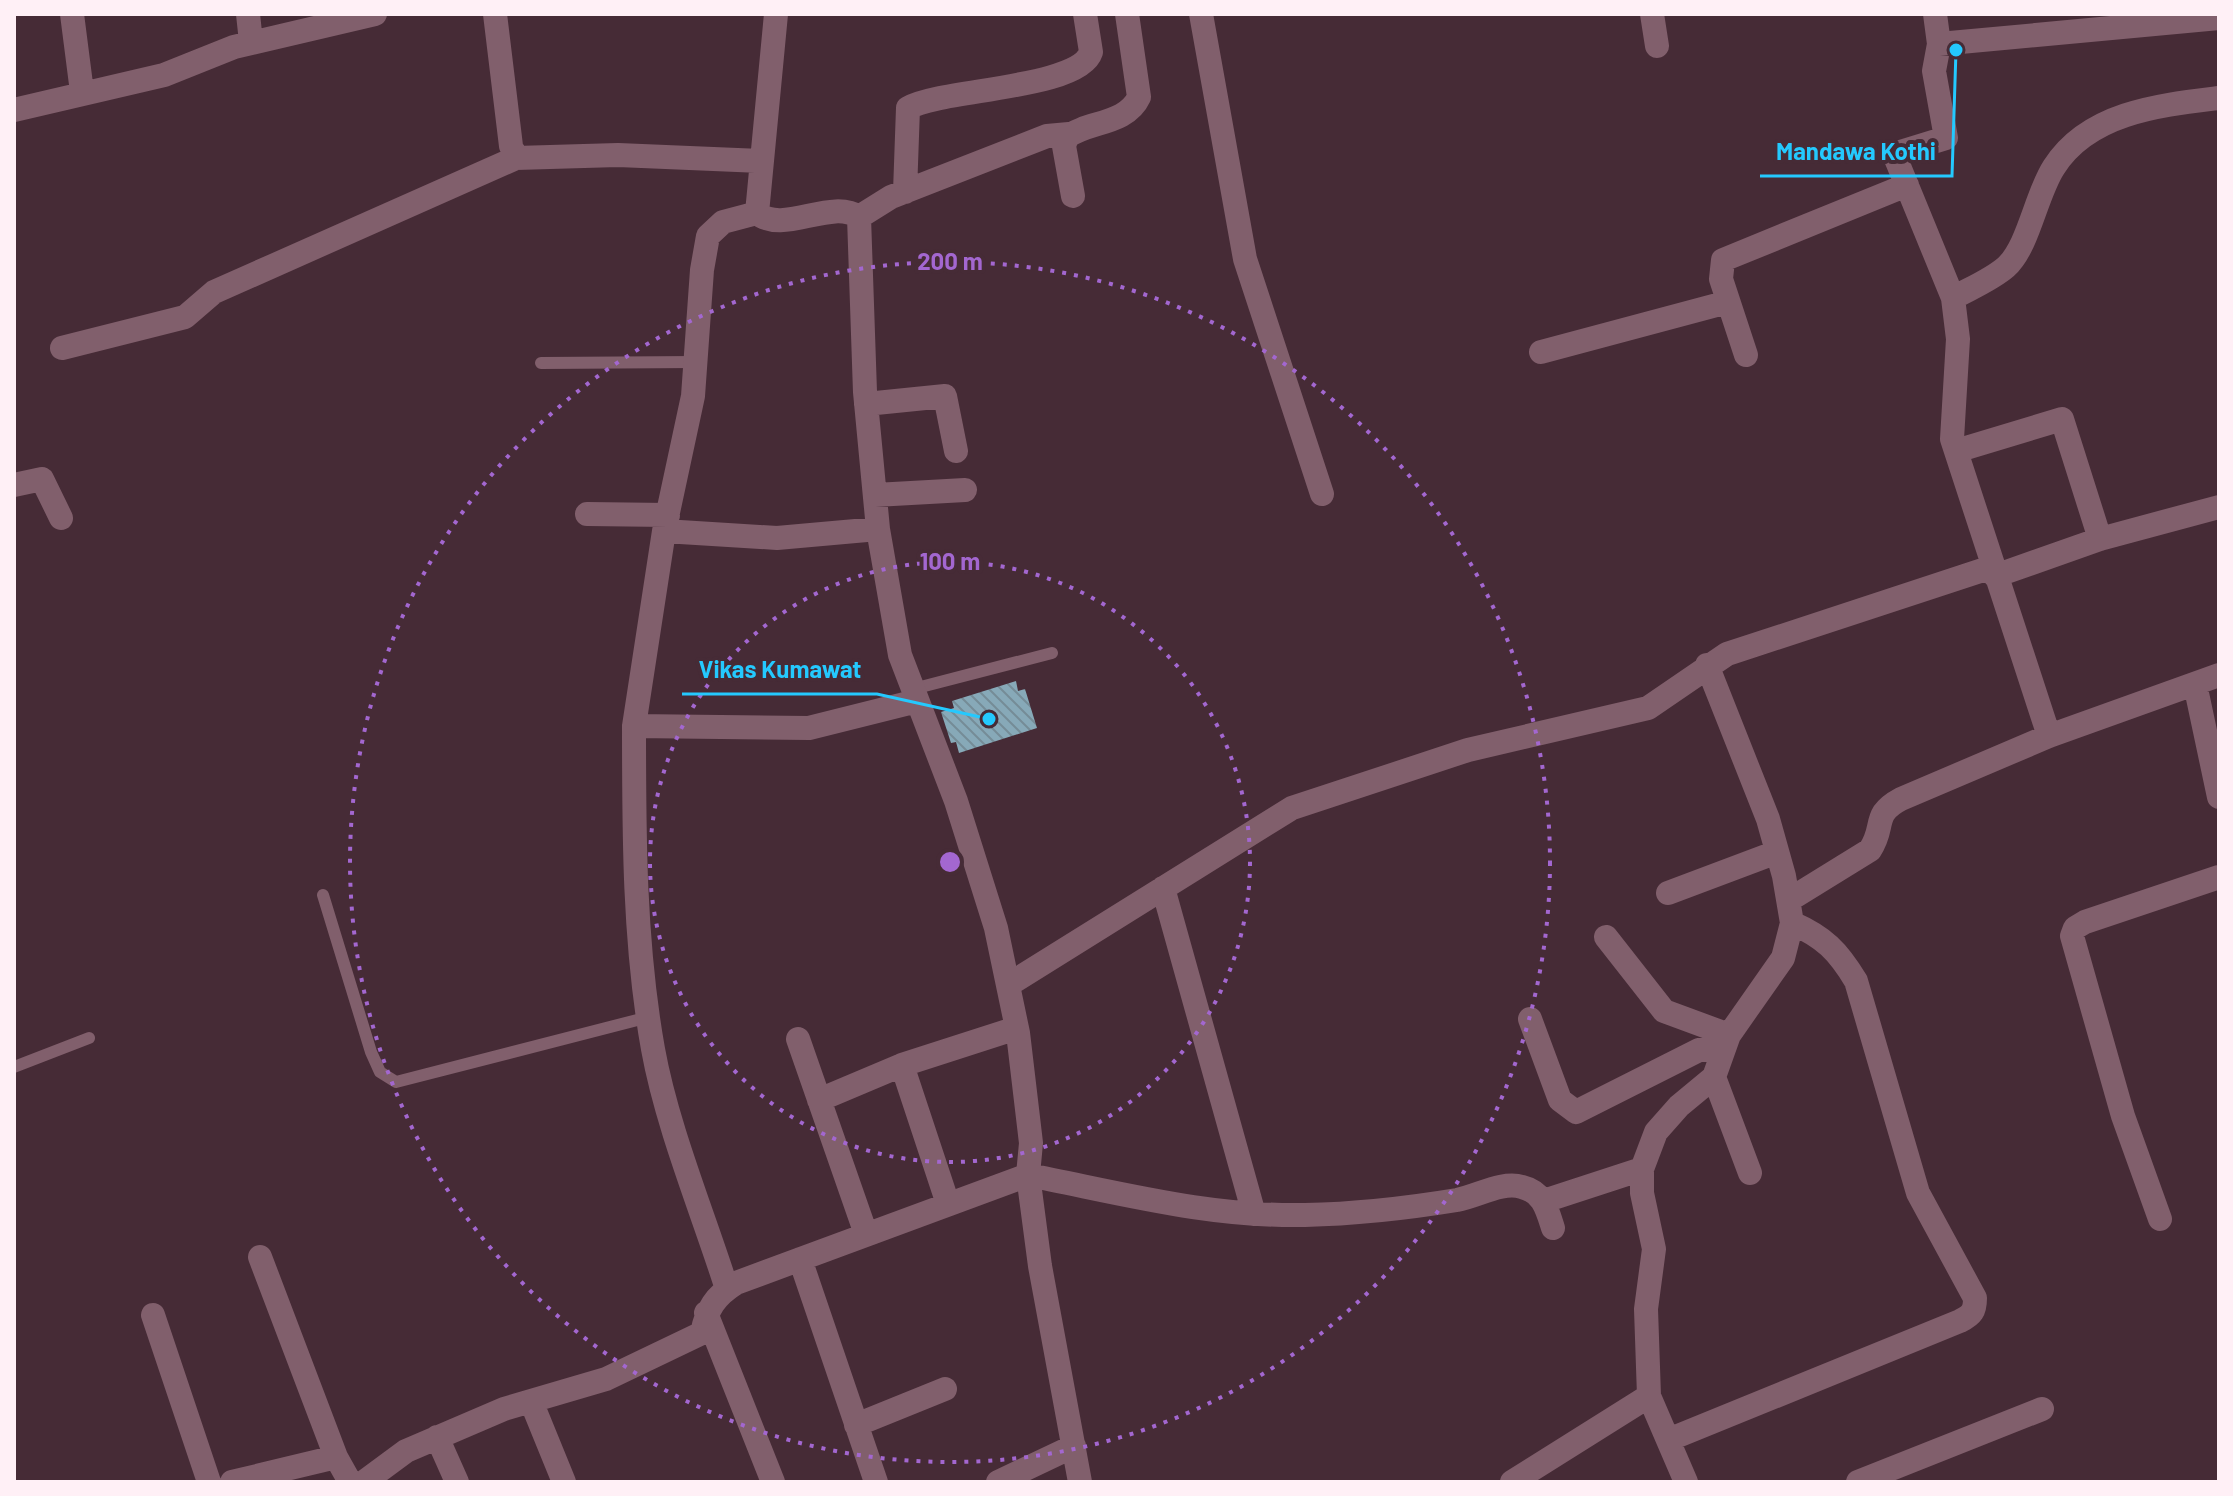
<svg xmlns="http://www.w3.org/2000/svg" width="2233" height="1496" font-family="Barlow,sans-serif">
	<defs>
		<pattern id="building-back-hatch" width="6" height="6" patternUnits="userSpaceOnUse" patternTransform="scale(2)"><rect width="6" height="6" fill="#87a9b8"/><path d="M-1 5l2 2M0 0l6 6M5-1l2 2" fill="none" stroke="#758c97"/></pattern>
	</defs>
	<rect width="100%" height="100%" fill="#462b36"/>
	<!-- building -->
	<path fill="url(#building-back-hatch)" d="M1016 681 1018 691 1025 689 1037 728 959 753 956 742 951 743 941 712 954 708 952 701Z"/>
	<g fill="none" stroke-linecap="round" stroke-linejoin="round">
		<!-- lane -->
		<path stroke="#815f6c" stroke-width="12" d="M541 363 696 362
			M913 689 1052 653
			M323 895 371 1052 380 1072 396 1082 649 1017
			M14 1067 89 1038"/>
		<!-- street -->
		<path stroke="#815f6c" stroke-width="24" d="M72 14 82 92
			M248 14 251 42
			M495 14 511 146 516 158 618 155 761 161
			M1201 14 1245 259 1322 494
			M1652 14 1657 46
			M1935 14 1939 44 1934 71 1946 138 1894 154 1953 298 1958 339 1952 439 2049 736
			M1939 44 2219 18
			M14 110 164 75 234 47 375 14
			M905 192 908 108C940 89 1079 89 1091 52L1085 14
			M1073 196 1064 146 1067 137C1088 121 1126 125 1139 97L1127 14
			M757 213 723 222 708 236 702 270 693 396 664 531 634 726 809 728 917 701
			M859 217 891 197 1047 136 1069 134
			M1953 298C1971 288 1991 280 2006 267 2029 246 2036 194 2054 167 2089 112 2161 105 2219 98
			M62 348 185 317 214 292 516 158
			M1541 352 1728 302
			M1746 355 1721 279 1723 260 1907 185
			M866 404 945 396 956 451
			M1956 451 2062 419 2100 539
			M14 485 42 479 61 518
			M875 495 965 490
			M587 514 668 515
			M664 531 777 538 878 529
			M1995 576 2100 539 2219 507
			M2195 684 2219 797
			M634 726C634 834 634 943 653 1049 667 1127 703 1213 727 1289
			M1163 888 1254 1214
			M1668 893 1777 852
			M1789 900 1870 850C1886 826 1871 815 1901 799L2049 736 2219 675
			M1606 937 1664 1011 1729 1035
			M1008 985 1292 808 1468 750 1648 708 1727 654 1992 567
			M1530 1019 1560 1100 1576 1112 1699 1050 1723 1047
			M798 1039 866 1234
			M902 1065 948 1204
			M1714 1077 1750 1173
			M819 1100 902 1065 1017 1028
			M1544 1201 1642 1169
			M2160 1219 2123 1116 2072 936 2075 928 2085 922 2219 877
			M260 1257 336 1457
			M800 1259 876 1482
			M706 1313 773 1482
			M153 1315 209 1482
			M531 1401 564 1482
			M856 1425 945 1389
			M437 1437 457 1482
			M1668 1440 1960 1321C1972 1315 1975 1311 1975 1298L1918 1193 1856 981C1838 951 1824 937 1792 923
			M232 1482 336 1457 350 1482
			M364 1482 406 1451 504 1409 606 1379 702 1333C707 1309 715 1296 736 1283L1028 1175 1031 1143 1018 1033 996 928 956 801 900 655 878 529 865 392 859 217C831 198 783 235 757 213L776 14
			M998 1482 1074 1446
			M1080 1482 1040 1266 1028 1175C1121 1193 1209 1217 1305 1215 1355 1214 1408 1208 1457 1200 1478 1196 1502 1181 1522 1187 1543 1192 1547 1209 1553 1228
			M1512 1482 1649 1396
			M1686 1482 1649 1396 1646 1309 1654 1249 1642 1193V1169L1656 1132 1679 1106 1714 1077 1729 1035 1783 958 1792 923 1784 876 1768 819 1707 665
			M1858 1482 2042 1409"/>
	</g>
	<!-- distance rings -->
	<g fill="none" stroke="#a367d0" stroke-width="4" stroke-dasharray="4 8">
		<circle cx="950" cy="862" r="300"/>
		<circle cx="950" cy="862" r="600"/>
	</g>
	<circle cx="950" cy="862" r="12" fill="#a367d0" stroke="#462b36" stroke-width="4"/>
	<g font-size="24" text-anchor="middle" font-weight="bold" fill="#a367d0" stroke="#462b36" stroke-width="8" stroke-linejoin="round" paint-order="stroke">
		<text x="950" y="270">200 m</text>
		<text x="950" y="570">100 m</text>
	</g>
	<!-- callouts -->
	<path fill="none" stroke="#24c9fe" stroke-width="3" d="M1956 50L1952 176H1760M989 719L877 694H682"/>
	<g fill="#24c9fe" stroke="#462b36" stroke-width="3">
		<circle cx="1956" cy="50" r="8"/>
		<circle cx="989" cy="719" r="8"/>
	</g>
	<g font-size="24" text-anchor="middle" font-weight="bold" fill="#24c9fe" stroke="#462b36" stroke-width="8" stroke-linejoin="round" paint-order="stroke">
		<text x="1856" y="160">Mandawa Kothi</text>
		<text x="780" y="678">Vikas Kumawat</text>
	</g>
	<!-- border -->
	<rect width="2233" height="1496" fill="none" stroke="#fff0f6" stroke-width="32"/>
</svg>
